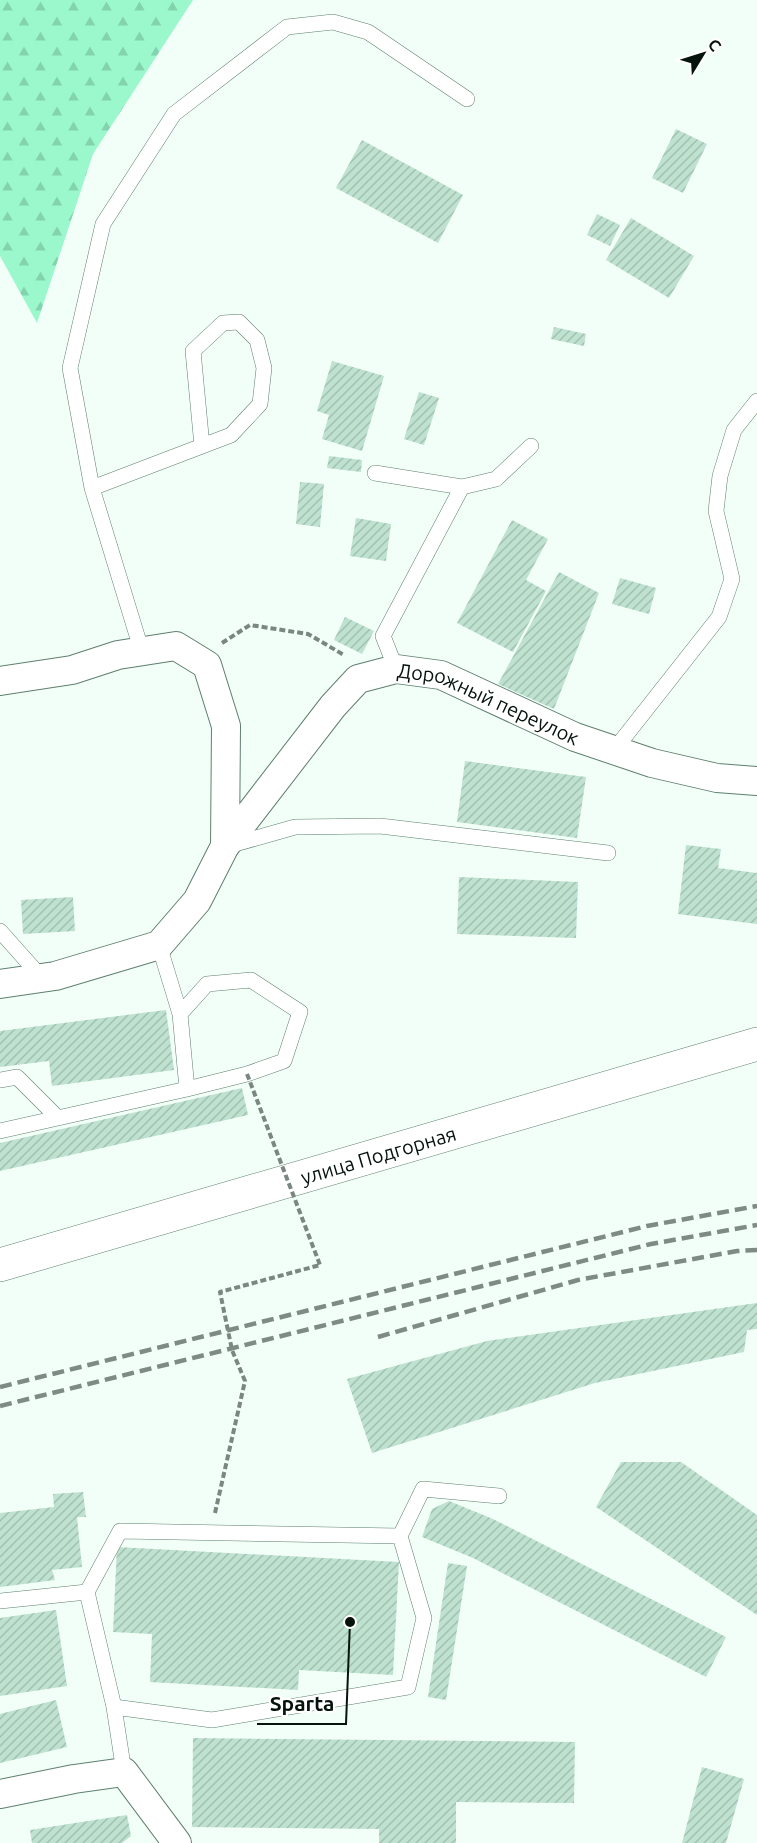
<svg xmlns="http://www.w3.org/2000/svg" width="757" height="1843" font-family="Ubuntu,sans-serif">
	<defs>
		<pattern id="forest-firs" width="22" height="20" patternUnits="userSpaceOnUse" patternTransform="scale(1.5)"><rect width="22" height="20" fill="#9af8cc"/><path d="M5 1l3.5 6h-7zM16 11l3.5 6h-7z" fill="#83d4ae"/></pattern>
		<pattern id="building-hatch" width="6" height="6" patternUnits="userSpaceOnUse" patternTransform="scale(1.5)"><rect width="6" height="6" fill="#bfe2d0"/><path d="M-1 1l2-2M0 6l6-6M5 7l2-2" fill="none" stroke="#a3c1b1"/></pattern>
	</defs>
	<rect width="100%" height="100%" fill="#f1fff8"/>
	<!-- forest -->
	<path fill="url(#forest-firs)" d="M0 0H193L93 154 37 323 0 256Z"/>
	<!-- building -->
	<path fill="url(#building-hatch)" d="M676 129 707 144 683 193 652 178Z
		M362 140 463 195 438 243 336 188Z
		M597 214 620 225 610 246 587 235Z
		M631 218 694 256 669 298 606 260Z
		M554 327 586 334 584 346 551 339Z
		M332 361 384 376 362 451 322 439 329 415 317 411Z
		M419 392 439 398 424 445 404 439Z
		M329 456 362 460 361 472 327 468Z
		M300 482 324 484 320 527 296 524Z
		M356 518 391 524 386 561 350 556Z
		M512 520 548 539 526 580 546 591 513 652 457 623Z
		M559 572 599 593 554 709 498 684Z
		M620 578 656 588 649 614 612 604Z
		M345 617 374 631 362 654 334 640Z
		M465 761 586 777 577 838 457 822Z
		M686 845 721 849 718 868 757 873V924L678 914Z
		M459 877 578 882 576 938 457 934Z
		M73 897 75 931 23 934 21 900Z
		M166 1010 174 1070 52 1086 49 1061 0 1067V1031Z
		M242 1088 248 1115 0 1171V1143Z
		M757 1303V1329L747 1330 744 1352 595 1383 372 1453 347 1379 487 1341Z
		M621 1462H681L757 1515V1615L596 1507Z
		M83 1492 86 1517H77L82 1567 52 1570 55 1580 0 1587V1513L54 1507 53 1494Z
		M449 1501 493 1519 726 1637 706 1677 473 1558 422 1537 432 1509Z
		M117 1547 399 1562 393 1675 299 1670 298 1690 150 1682 152 1634 113 1632Z
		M448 1563 467 1566 446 1700 428 1697Z
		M56 1610 67 1686 0 1696V1618Z
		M56 1700 67 1747 0 1763V1714Z
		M193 1738 575 1742 574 1803 456 1802V1843H379V1829L192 1827Z
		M702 1767 744 1779 726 1843H682Z
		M127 1815 131 1836 122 1843H32L30 1830Z"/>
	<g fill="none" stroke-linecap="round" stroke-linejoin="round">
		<defs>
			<path id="lane" d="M375 473 462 487 496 479 531 446
				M92 488 231 435 260 404 264 368 257 340 239 322 223 323 193 351 202 446
				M142 652 92 488 70 368 103 224 174 114 287 27 333 22 368 32 467 99
				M396 669 383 636 462 487
				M615 749 719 617 732 579 716 511 720 476 734 430 757 401
				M228 846 295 827 380 826 608 853
				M0 931 42 978
				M180 1014 207 984 251 980 300 1012 284 1061 247 1074 187 1089
				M0 1080 17 1077 58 1118
				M0 1131 187 1089 180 1014 159 945
				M0 1601 87 1592
				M114 1707 212 1720 408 1687 424 1618 400 1536
				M124 1772 114 1707 87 1592 120 1531 400 1536 423 1489 499 1496"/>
			<g id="street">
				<path d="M0 681 72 670 118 655 176 646 207 665 226 726 225 846"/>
				<path id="s1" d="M0 984 55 976 159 945 197 901 225 846 333 706 358 679 396 669 441 675 575 737 652 763 717 778 757 781"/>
				<path d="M0 1794 74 1779 124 1772 177 1843"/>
			</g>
			<g id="secondary">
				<path id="s2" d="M0 1265 757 1044"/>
			</g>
		</defs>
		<!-- lane casing -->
		<use href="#lane" stroke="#5f7f6f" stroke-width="16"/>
		<!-- street casing -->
		<use href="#street" stroke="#5f7f6f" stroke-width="30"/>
		<!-- secondary casing -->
		<use href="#secondary" stroke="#5f7f6f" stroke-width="34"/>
		<!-- path -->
		<path stroke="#7a8780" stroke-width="4" stroke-dasharray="6 3" stroke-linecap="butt" d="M222 643 250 625 308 634 344 655
			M215 1513 245 1381 232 1350 220 1292 320 1265"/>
		<!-- lane -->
		<use href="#lane" stroke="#fff" stroke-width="15"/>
		<!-- street -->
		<use href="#street" stroke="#fff" stroke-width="28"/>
		<!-- secondary -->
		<use href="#secondary" stroke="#fff" stroke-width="33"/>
		<!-- rail -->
		<path stroke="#7e8b84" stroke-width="4.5" stroke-dasharray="12 6" stroke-linecap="butt" d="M378 1337 578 1280 737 1251 757 1250
			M0 1387 647 1226 757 1206
			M0 1406 651 1244 757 1225"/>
		<!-- path-bridge -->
		<path stroke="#7a8780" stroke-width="4" stroke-dasharray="6 3" stroke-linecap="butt" d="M247 1074 320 1265"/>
	</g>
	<g text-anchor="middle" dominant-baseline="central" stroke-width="4.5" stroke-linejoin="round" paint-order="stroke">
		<!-- street labels -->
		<g font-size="20" fill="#06120c" stroke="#fff">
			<text stroke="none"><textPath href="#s1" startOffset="636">Дорожный переулок</textPath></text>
			<text stroke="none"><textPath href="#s2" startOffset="394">улица Подгорная</textPath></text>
		</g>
	</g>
	<!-- callouts -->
	<path fill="none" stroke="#06120c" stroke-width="2" d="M350 1622L346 1724H257"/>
	<circle fill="#06120c" stroke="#fff" stroke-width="2" cx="350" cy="1622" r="6"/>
	<g font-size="21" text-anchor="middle" font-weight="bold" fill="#06120c" stroke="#fff" stroke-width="4.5" stroke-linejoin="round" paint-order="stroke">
		<text x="302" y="1711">Sparta</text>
	</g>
	<!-- north arrow -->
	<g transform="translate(703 54) rotate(52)" stroke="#ffffff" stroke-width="4.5" paint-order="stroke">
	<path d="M0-4.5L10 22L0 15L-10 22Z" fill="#06120c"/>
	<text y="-9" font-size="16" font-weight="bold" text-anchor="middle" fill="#06120c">С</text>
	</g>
</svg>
